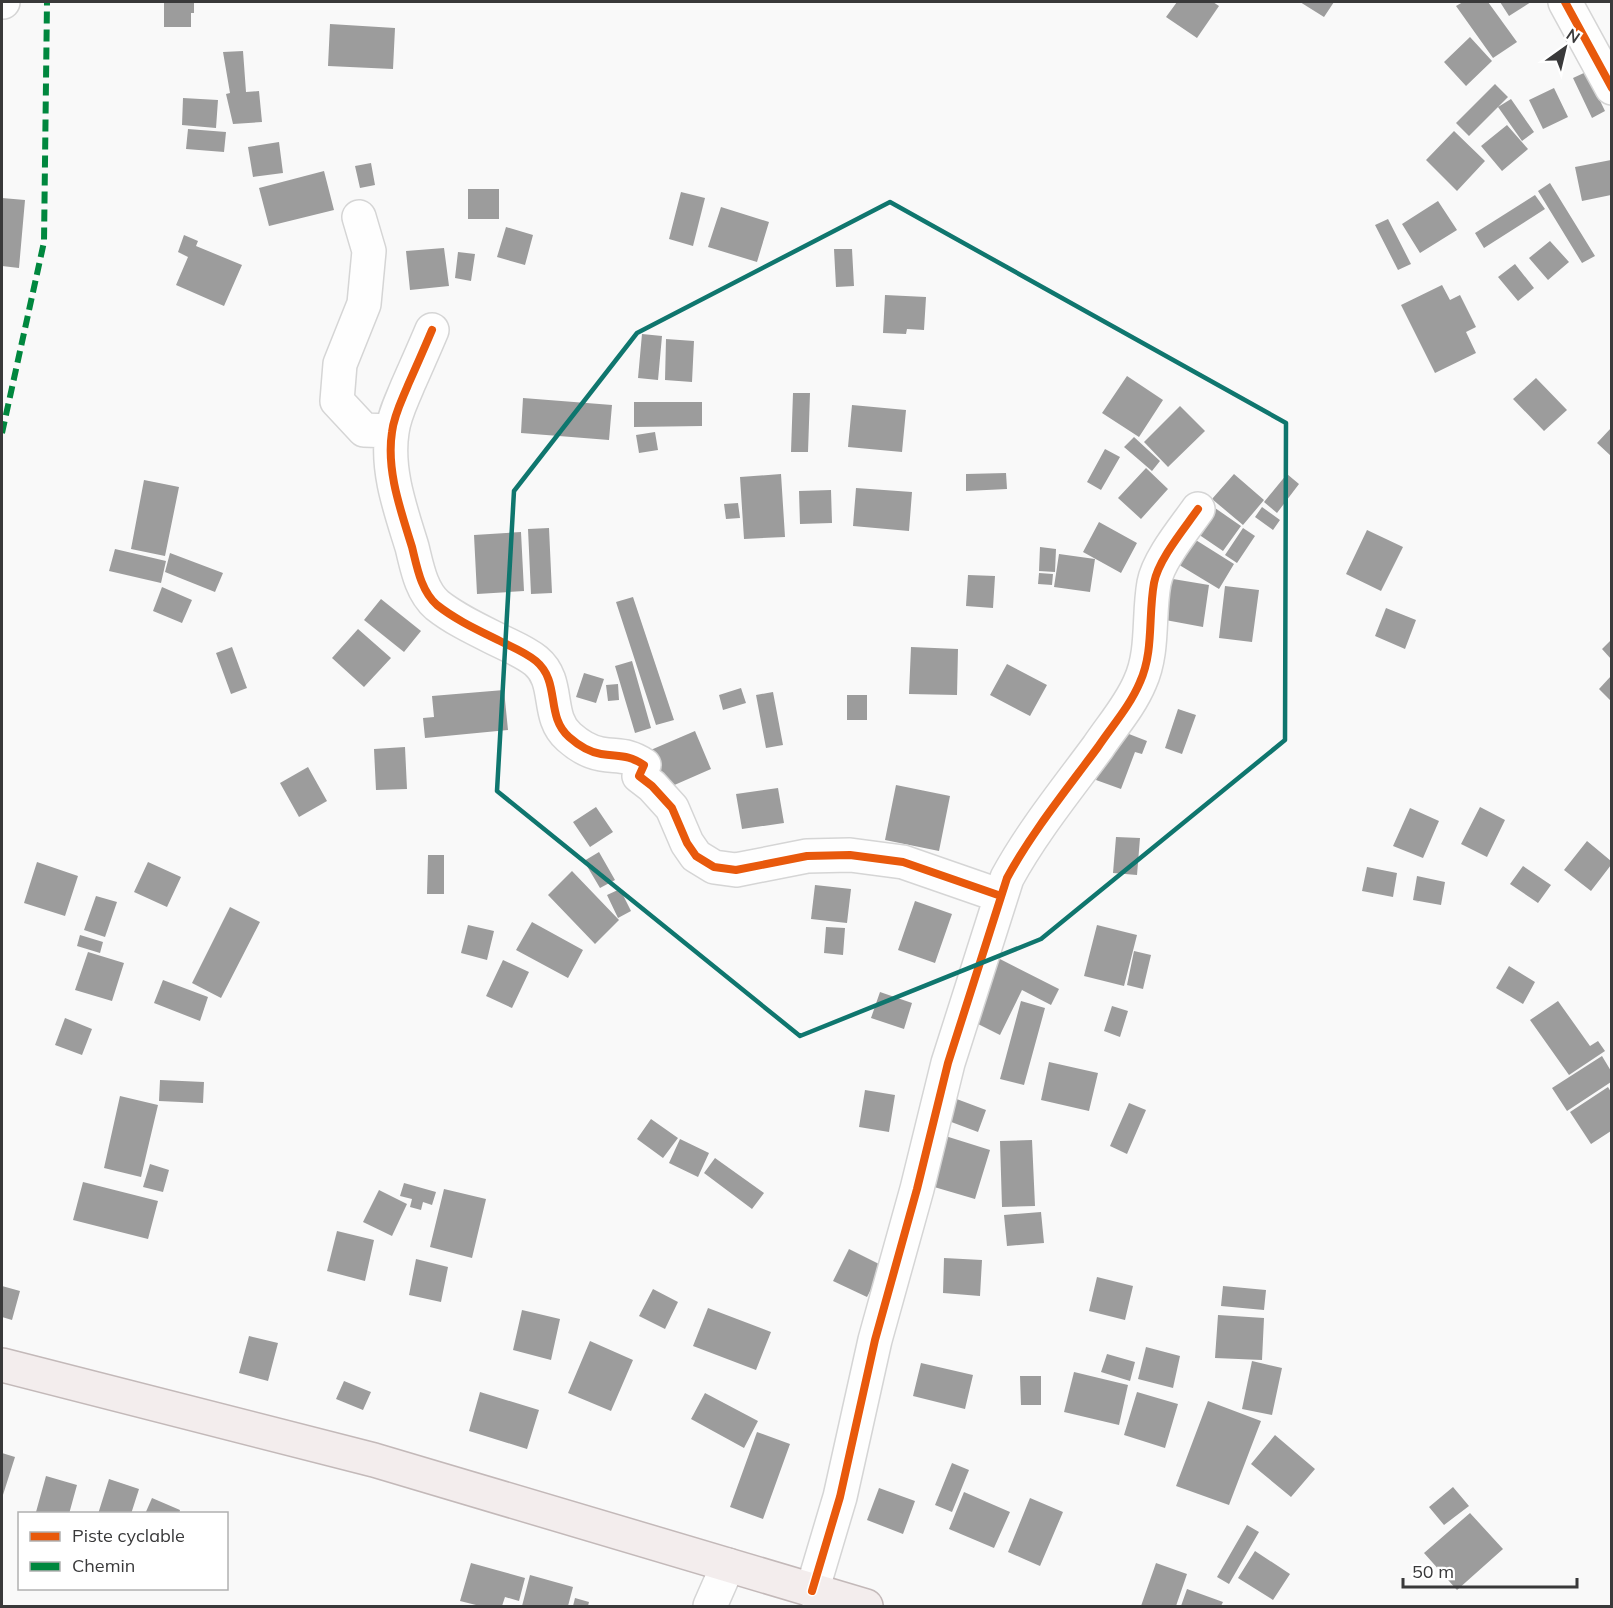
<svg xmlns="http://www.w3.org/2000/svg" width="1613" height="1608" font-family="Mulish,sans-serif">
	<rect width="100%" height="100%" fill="#f9f9f9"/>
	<!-- building -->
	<path fill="#9c9c9c" d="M164 2H194V13H191V27H164Z
		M1177 2H1213L1219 6 1197 38 1166 17Z
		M1300 2H1334L1324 17Z
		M1463 2H1488L1517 42 1493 58 1456 6Z
		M1500 2H1531L1509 16Z
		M330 24 395 28 393 69 328 66Z
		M1470 37 1492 61 1466 86 1444 62Z
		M243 51 246 92 259 91 262 122 233 124 226 94 230 93 223 52Z
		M1586 72 1605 111 1592 118 1573 78Z
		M1495 84 1508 97 1469 136 1456 123Z
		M1554 88 1568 117 1543 129 1529 100Z
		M183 98 218 100 216 128 182 125Z
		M1511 99 1534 132 1522 141 1498 107Z
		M1507 125 1528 149 1502 171 1481 146Z
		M188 129 226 132 224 152 186 149Z
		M1454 131 1485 161 1457 191 1426 160Z
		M279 142 283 173 253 177 248 147Z
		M1611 160V195L1582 201 1575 167Z
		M371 163 375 185 360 188 355 166Z
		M324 171 334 210 269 226 259 188Z
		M1550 183 1595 256 1582 263 1538 191Z
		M468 189H499V219H468Z
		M681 192 705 198 693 246 669 239Z
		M1535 195 1545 209 1484 248 1475 233Z
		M2 198 25 200 19 268 2 266Z
		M1438 201 1457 230 1420 253 1402 224Z
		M721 207 769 222 757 262 708 247Z
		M1388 219 1411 264 1398 270 1375 225Z
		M506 227 533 235 525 265 497 257Z
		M184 235 198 241 196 246 242 265 224 306 176 285 188 257 178 252Z
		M1550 241 1569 262 1548 280 1529 258Z
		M444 248 449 286 410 290 406 251Z
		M834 249H852L854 286 836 287Z
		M458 252 475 254 471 281 455 278Z
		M1515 264 1534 288 1518 301 1498 277Z
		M1442 285 1450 300 1460 295 1476 327 1466 332 1476 353 1435 373 1401 305Z
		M885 295 926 297 924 330 907 329 906 334 883 333Z
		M642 334 662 336 658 380 638 378Z
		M666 339 694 341 692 382 665 380Z
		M1127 376 1163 400 1139 437 1102 413Z
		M1536 378 1567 410 1544 431 1513 399Z
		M793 393H810L808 452H791Z
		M523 398 612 405 609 440 521 433Z
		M634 402H702V426L634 427Z
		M852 405 906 410 902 452 848 447Z
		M1180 406 1205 431 1168 467 1144 442Z
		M1611 428V456L1597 443Z
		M655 432 658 450 639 453 636 435Z
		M1134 437 1160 461 1152 471 1124 447Z
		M1105 449 1120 457 1101 490 1087 482Z
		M1146 468 1168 489 1141 519 1118 498Z
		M1006 473 1007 489 966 491V474Z
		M781 474 785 537 744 539 740 477Z
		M1234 474 1264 500 1243 525 1212 499Z
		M1287 474 1299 484 1277 513 1264 502Z
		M144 480 179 487 165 556 131 549Z
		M856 488 912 492 909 531 853 526Z
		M831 490 832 523 800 524 799 491Z
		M738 503 740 518 726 519 724 504Z
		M1262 507 1280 520 1273 530 1255 517Z
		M1215 508 1241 526 1223 551 1198 534Z
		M1099 522 1137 543 1121 573 1083 552Z
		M549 528 552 593 531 594 528 529Z
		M1243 528 1255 536 1237 563 1225 555Z
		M1367 530 1403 547 1381 591 1346 574Z
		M521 532 524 591 477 594 474 535Z
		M1191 537 1234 564 1219 589 1176 563Z
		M1040 547 1056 549 1055 572 1039 571Z
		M115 549 166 561 161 583 109 571Z
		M170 553 223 573 215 592 165 572Z
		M1059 554 1095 559 1090 592 1054 587Z
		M1039 573 1053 574 1052 585 1038 584Z
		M968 575 995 576 993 608 966 606Z
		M1167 578 1209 585 1203 627 1160 619Z
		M1225 586 1259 590 1252 642 1219 638Z
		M162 587 192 600 182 623 153 611Z
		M633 597 674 720 656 725 616 602Z
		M381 599 421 631 404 652 364 620Z
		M1386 608 1416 620 1405 649 1375 636Z
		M358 629 391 658 364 687 332 658Z
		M1611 640V659L1602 649Z
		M232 647 247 688 231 694 216 653Z
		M911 647 958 649 957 695 909 694Z
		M632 661 651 728 635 733 615 666Z
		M1007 664 1047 685 1030 716 990 695Z
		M584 673 604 679 596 703 576 697Z
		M1611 676V701L1599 689Z
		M618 684 619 700 608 701 606 685Z
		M741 688 746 703 723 710 719 695Z
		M504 690 508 730 425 738 423 718 434 717 432 696Z
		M773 692 783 745 766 748 756 695Z
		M847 695H867V720H847Z
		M1178 709 1196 715 1182 754 1165 748Z
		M1116 729 1147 741 1142 754 1135 752 1121 789 1096 780Z
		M695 731 711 769 663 790 646 752Z
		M405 747 407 789 376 790 374 749Z
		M308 767 327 801 299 817 280 783Z
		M896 785 950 796 939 851 885 840Z
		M778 788 784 823 742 829 736 794Z
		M596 807 613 832 590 847 573 822Z
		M1480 807 1505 820 1487 857 1461 844Z
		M1410 808 1439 821 1423 858 1393 846Z
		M1116 837 1140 838 1137 875 1113 873Z
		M1587 841 1611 861V865L1591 891 1564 870Z
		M599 852 615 880 600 888 584 861Z
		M428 855H444V894H427Z
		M37 862 78 876 65 916 24 903Z
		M148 862 181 877 167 907 134 892Z
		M1523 866 1551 885 1538 903 1510 884Z
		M1367 867 1397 873 1393 897 1362 891Z
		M572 871 619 920 595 944 548 895Z
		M1417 876 1445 882 1441 905 1413 900Z
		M815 885 851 889 847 923 811 919Z
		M620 889 631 911 618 918 607 895Z
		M96 896 117 902 105 937 84 930Z
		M915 901 952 914 935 963 898 950Z
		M230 907 260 922 221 998 192 983Z
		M532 922 583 950 568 978 516 950Z
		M468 925 494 931 487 960 461 953Z
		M1097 925 1137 935 1124 986 1084 976Z
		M826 927 845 928 843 955 824 953Z
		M80 935 103 942 100 953 77 946Z
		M1134 951 1151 955 1143 989 1127 985Z
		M88 952 124 963 112 1001 75 990Z
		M996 957 1059 989 1051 1005 1022 990 1000 1035 966 1018Z
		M503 960 529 972 512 1008 486 996Z
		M1509 966 1535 982 1523 1004 1496 988Z
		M163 980 208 997 200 1021 154 1003Z
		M880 992 912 1003 904 1029 871 1018Z
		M1021 1001 1045 1008 1024 1085 1000 1079Z
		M1558 1001 1590 1046 1598 1041 1605 1051 1569 1075 1530 1020Z
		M1112 1006 1128 1011 1120 1037 1104 1031Z
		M65 1018 92 1029 82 1055 55 1045Z
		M1602 1056 1611 1071V1082L1567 1111 1552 1088Z
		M1049 1062 1098 1073 1089 1111 1041 1100Z
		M160 1080 204 1082 203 1103 159 1101Z
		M1608 1087 1611 1092V1131L1591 1144 1570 1112Z
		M865 1090 895 1095 889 1132 859 1127Z
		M120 1096 158 1105 141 1177 104 1168Z
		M954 1098 986 1110 978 1132 946 1120Z
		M1129 1103 1146 1110 1127 1154 1110 1146Z
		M651 1119 678 1138 663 1158 637 1139Z
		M939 1134 990 1150 975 1199 924 1184Z
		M680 1139 709 1153 698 1177 669 1163Z
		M1032 1140 1035 1206 1002 1207 1000 1141Z
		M715 1158 764 1193 752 1209 704 1173Z
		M150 1164 169 1170 163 1192 143 1187Z
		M83 1182 158 1201 148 1239 73 1220Z
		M404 1183 436 1192 432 1205 423 1202 421 1210 410 1207 412 1199 400 1196Z
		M444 1189 486 1199 472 1258 430 1247Z
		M379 1190 407 1204 392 1236 363 1222Z
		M1041 1212 1044 1243 1007 1246 1004 1215Z
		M337 1231 374 1240 365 1281 327 1271Z
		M849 1249 883 1266 867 1297 833 1281Z
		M944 1258 982 1260 980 1296 943 1293Z
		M416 1259 448 1267 441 1302 409 1295Z
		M1097 1277 1133 1286 1125 1320 1089 1311Z
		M2 1286 20 1291 12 1320 2 1317Z
		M1223 1286 1266 1290 1264 1310 1221 1306Z
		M653 1289 678 1302 665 1329 639 1316Z
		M708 1308 771 1332 756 1370 693 1346Z
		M522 1310 560 1319 551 1360 513 1350Z
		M1218 1315 1264 1318 1262 1360 1215 1358Z
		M249 1336 278 1343 268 1381 239 1373Z
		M590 1341 633 1360 611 1411 568 1393Z
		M1146 1347 1180 1356 1173 1388 1138 1379Z
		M1107 1354 1135 1362 1130 1381 1101 1372Z
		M1252 1361 1282 1368 1272 1415 1242 1409Z
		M921 1363 973 1375 965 1409 913 1396Z
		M1074 1372 1128 1385 1119 1425 1064 1412Z
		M1020 1376H1041V1405H1021Z
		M344 1381 371 1392 363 1410 336 1399Z
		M480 1392 539 1410 527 1449 469 1431Z
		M1137 1392 1178 1404 1165 1448 1124 1435Z
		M705 1393 758 1421 744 1448 691 1419Z
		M1208 1401 1261 1421 1229 1505 1176 1486Z
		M757 1432 790 1444 763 1519 730 1507Z
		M1275 1435 1315 1469 1291 1497 1251 1464Z
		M2 1453 15 1457 2 1498Z
		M952 1463 969 1470 952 1512 935 1505Z
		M46 1476 77 1485 69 1514H41L36 1512Z
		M109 1479 139 1489 131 1514H98Z
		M1453 1487 1469 1506 1444 1525 1429 1507Z
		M879 1488 915 1501 903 1534 867 1520Z
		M964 1492 1010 1512 994 1548 949 1529Z
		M152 1498 180 1510 179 1514H145Z
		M1030 1498 1063 1512 1040 1566 1008 1552Z
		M1470 1513 1503 1549 1457 1590 1424 1553Z
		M1247 1525 1259 1532 1229 1584 1217 1577Z
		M1255 1551 1290 1574 1273 1600 1238 1578Z
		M471 1563 525 1578 519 1601 505 1597 502 1606H480L460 1601Z
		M1156 1563 1187 1574 1176 1606H1141Z
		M530 1575 573 1587 568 1606H522Z
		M1187 1589 1223 1602 1221 1606H1181Z
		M575 1598 589 1602 588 1606H573Z"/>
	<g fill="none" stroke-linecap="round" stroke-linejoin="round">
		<defs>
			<path id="minor" d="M2 2H3
				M1565 2 1612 88
				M359 217 369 251 364 304 340 364 337 401 364 430 392 431
				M432 330C424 349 416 367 408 385 402 400 394 415 392 432 386 471 401 511 412 547 417 567 421 591 437 605 456 620 478 630 500 641 512 647 525 652 536 661 561 682 545 716 569 737 578 745 589 752 601 754 620 757 627 754 644 765L639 776 652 786 672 808 687 843 696 856 714 867 736 870 807 856 850 855 903 862 1001 896
				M812 1591 840 1497 875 1340 917 1189 948 1063 1007 878C1032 832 1067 789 1098 747 1112 726 1130 706 1140 682 1154 651 1148 616 1154 583 1158 560 1184 529 1198 509
				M710 1606 728 1565"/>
			<path id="major" d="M2 1365 374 1460 866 1606"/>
		</defs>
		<!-- minor casing -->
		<use href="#minor" stroke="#d5d5d5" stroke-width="36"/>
		<!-- major casing -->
		<use href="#major" stroke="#c3b9b9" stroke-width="36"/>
		<!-- minor -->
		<use href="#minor" stroke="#fefefe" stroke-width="33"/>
		<!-- major -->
		<use href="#major" stroke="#f3eded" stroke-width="33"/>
		<!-- quiet -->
		<path stroke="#00873e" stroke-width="6" stroke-dasharray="12 6" stroke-linecap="butt" d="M2 433 44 242 47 2"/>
		<defs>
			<path id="cycleway" d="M1565 2 1612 88
				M432 330C424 349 416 367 408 385 402 400 394 415 392 432 386 471 401 511 412 547 417 567 421 591 437 605 456 620 478 630 500 641 512 647 525 652 536 661 561 682 545 716 569 737 578 745 589 752 601 754 620 757 627 754 644 765L639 776 652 786 672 808 687 843 696 856 714 867 736 870 807 856 850 855 903 862 1001 896
				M812 1591 840 1497 875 1340 917 1189 948 1063 1007 878C1032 832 1067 789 1098 747 1112 726 1130 706 1140 682 1154 651 1148 616 1154 583 1158 560 1184 529 1198 509"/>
		</defs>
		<!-- cycleway casing -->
		<use href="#cycleway" stroke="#fff" stroke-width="11"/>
		<!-- cycleway -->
		<use href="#cycleway" stroke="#e8590c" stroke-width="8"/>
	</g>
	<!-- marked area -->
	<path fill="none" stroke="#0f766e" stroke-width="4.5" stroke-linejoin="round" d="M890 202 1286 423 1285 740 1041 939 800 1036 497 791 514 491 637 333Z"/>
	<!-- border -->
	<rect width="1613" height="1608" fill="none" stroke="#39393a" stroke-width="6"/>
	<!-- legend -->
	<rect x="18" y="1512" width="210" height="78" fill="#ffffff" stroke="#b0b0b0" stroke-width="1.5"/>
	<rect x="30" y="1532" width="30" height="9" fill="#e8590c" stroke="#b0b0b0" stroke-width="1.5"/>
	<text x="72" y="1542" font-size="18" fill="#39393a">Piste cyclable</text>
	<rect x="30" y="1562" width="30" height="9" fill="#00873e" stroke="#b0b0b0" stroke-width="1.5"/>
	<text x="72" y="1572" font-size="18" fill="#39393a">Chemin</text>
	<!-- north arrow -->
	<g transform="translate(1565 48) rotate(34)" stroke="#ffffff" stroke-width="4.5" paint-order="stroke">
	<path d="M0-4.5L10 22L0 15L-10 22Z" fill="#39393a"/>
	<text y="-9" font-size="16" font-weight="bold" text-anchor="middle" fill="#39393a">N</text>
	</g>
	<!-- scale -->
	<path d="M1403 1578v9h174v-9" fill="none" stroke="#39393a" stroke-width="3"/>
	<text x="1412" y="1578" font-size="18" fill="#39393a" stroke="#ffffff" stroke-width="4.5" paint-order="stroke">50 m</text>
</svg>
